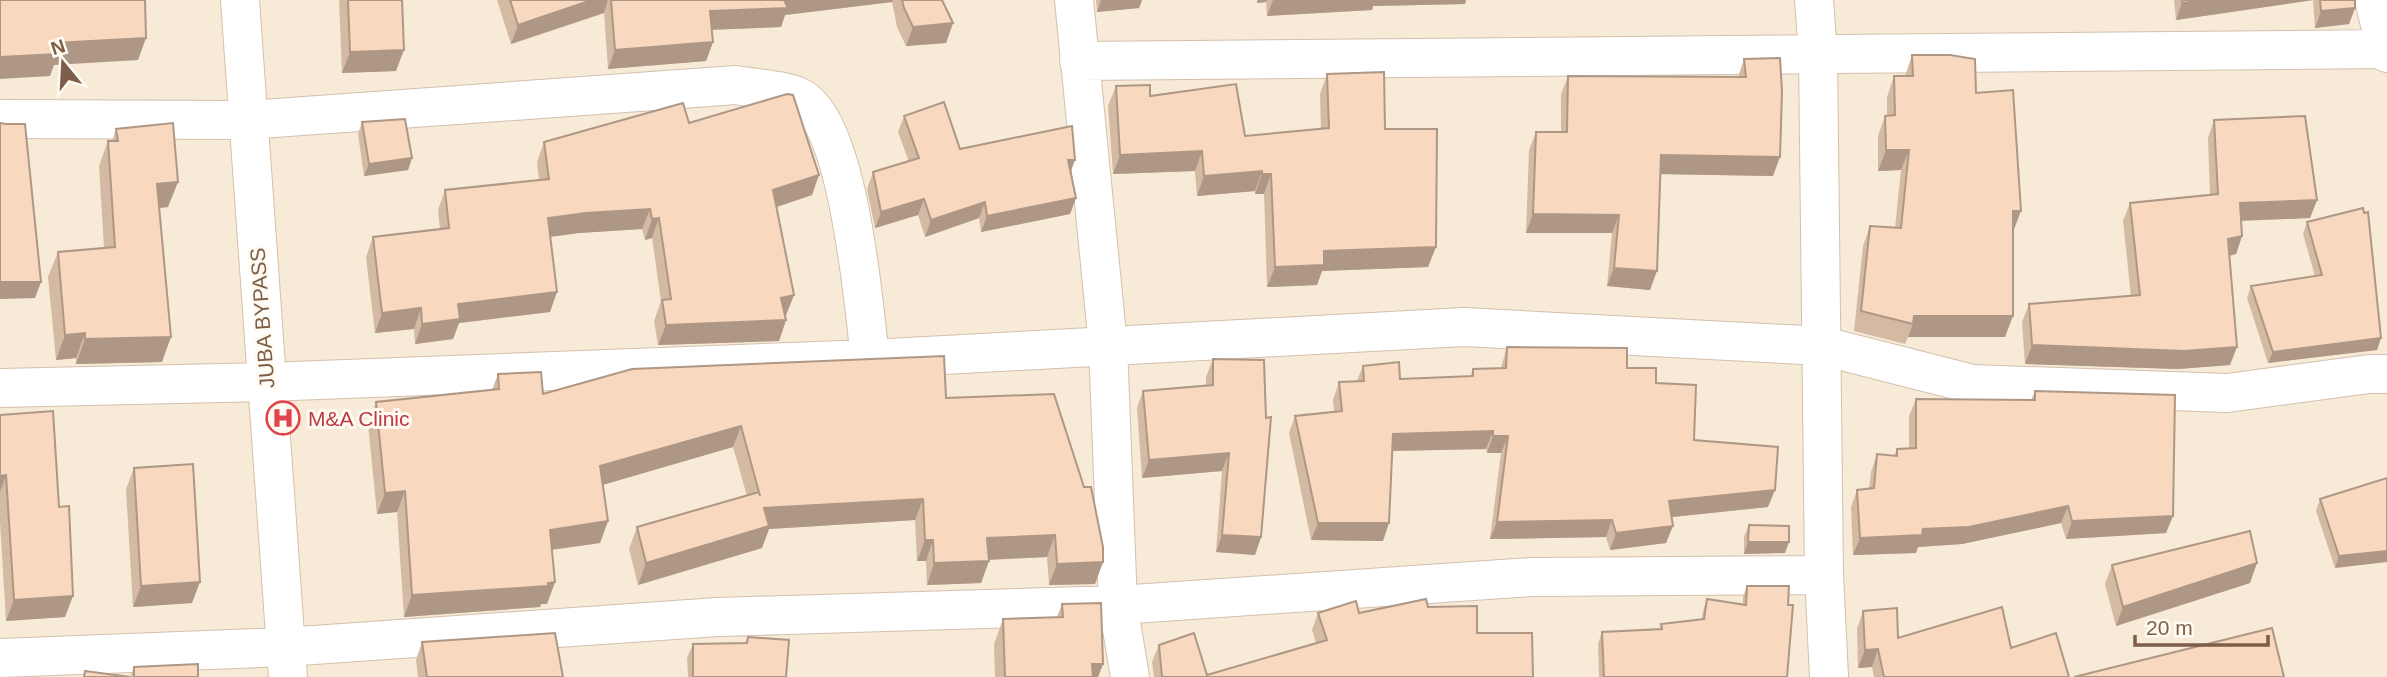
<svg xmlns="http://www.w3.org/2000/svg" width="2387" height="677" font-family="Arial,sans-serif">
	<rect width="100%" height="100%" fill="#fff8ea"/>
	<!-- residential -->
	<path fill="#f7ead7" d="M0 0H2387V677H0Z"/>
	<g fill="none" stroke-linecap="round" stroke-linejoin="round">
		<defs>
			<path id="street" d="M1074 0 1108 345 1118 605 1130 677
				M1814 0 1818 54 1824 575 1829 677
				M2374 0 2387 53
				M1079 61 2387 49
				M0 119 248 120 736 85C752 88 786 90 799 97 849 121 864 305 870 359
				M0 388 267 382 870 359 1464 327 1823 346 1972 384 2227 393 2369 374H2387
				M0 658 285 647 718 617 1118 605 1531 577 1824 575"/>
			<path id="secondary" d="M240 0 288 677"/>
		</defs>
		<!-- street casing -->
		<use href="#street" stroke="#d3c0ad" stroke-width="40"/>
		<!-- secondary casing -->
		<use href="#secondary" stroke="#d7c0aa" stroke-width="40"/>
		<!-- street -->
		<use href="#street" stroke="#fff" stroke-width="38"/>
		<!-- secondary -->
		<use href="#secondary" stroke="#fff" stroke-width="38"/>
	</g>
	<!-- wall -->
	<path fill="#d5baa3" d="M339 0H402L396 71 342 73Z
		M497 0H942L953 23 946 43 906 46 897 27 892 2 785 15 781 27 712 30 713 42 706 61 608 69 604 13 511 44Z
		M1096 0H1142L1139 8 1097 12Z
		M1257 0H1466L1465 4 1373 6 1372 10 1267 16 1266 2 1257 3Z
		M2174 0H2355V8L2349 24 2315 28 2313 0 2176 20Z
		M1912 55 1976 93 2013 232 2005 337H1908L1905 344 1854 331 1863 246 1870 226 1895 228 1901 170 1878 171V136L1885 116H1887V97L1894 76H1905Z
		M1744 59 1773 176 1661 174 1650 290 1607 286 1612 233H1526L1529 150 1536 132H1561V94L1568 76 1738 77Z
		M1327 74 1385 129 1428 267 1322 271 1317 285 1267 287 1264 194H1255V191L1197 196 1195 171 1113 174 1108 106 1116 86 1150 96 1245 136 1321 129 1320 94Z
		M904 116 960 149 1071 172 1076 198 1070 214 981 232 979 218 925 237 918 215 875 228 867 189 873 172 909 162 898 132Z
		M2214 120 2317 200 2310 218 2241 221 2242 236 2236 254 2230 256V365L2178 369 2025 364 2022 322 2029 304 2131 296 2123 221 2130 203 2210 195 2208 138Z
		M362 122 412 158 408 170 364 176 358 134Z
		M689 123 812 195 776 207 794 295 786 315H785L786 320 779 341 658 345 654 321 661 301 652 238 645 240 642 229 579 233 550 237V312L459 323 453 339 415 344 414 329 375 333 366 257 373 237 440 229 438 210 445 190 539 180 537 162 544 142Z
		M116 129 168 207 159 208 162 362 76 364V358L56 360 48 277 58 252 104 248 99 166 108 141H112Z
		M2307 222 2381 338 2377 350 2268 363 2247 298 2251 286 2315 276 2303 234Z
		M1507 347 1627 368 1656 383 1694 440 1768 507 1671 517 1666 543 1610 550 1606 537 1490 539 1501 453H1487L1486 449 1392 451 1383 541 1311 540 1289 433 1295 416 1334 412 1333 400 1339 382 1357 381 1363 366 1400 379 1470 377 1473 369 1501 368Z
		M1213 359 1261 537 1255 555 1216 552 1222 471 1142 478 1137 408 1143 391 1206 386V377Z
		M498 374 543 394 946 398 1103 562 1095 584 1049 585 1047 557 989 560 981 583 927 585 926 561H917L915 520 769 529 762 548 638 585 629 549 637 527 747 496 733 447 602 485 608 521 600 543 552 550 555 582 547 604H541L540 607 404 617 397 512 377 514 368 424 376 402 492 390Z
		M2035 391 2166 533 2066 539 2061 523 1962 544 1918 547 1916 553 1853 555 1851 507 1857 490 1869 489 1871 472 1877 454 1894 456 1897 449 1909 448V416L1916 399 2031 400Z
		M0 415 59 507 65 617 6 621 0 522Z
		M134 468 192 603 133 607 126 489Z
		M2387 478 2335 568 2316 511 2320 499Z
		M1749 525 1785 553 1744 554V537Z
		M2112 565 2250 583 2116 626 2105 584Z
		M1747 586 1787 677H1599L1598 644 1602 632 1660 629 1661 624 1702 619 1703 611 1707 599 1743 605V597Z
		M1062 604 1103 664 1098 677H995L994 644 1003 619 1057 617Z
		M1428 607 1477 633 1533 677H1154L1152 662 1159 645 1207 675 1316 643 1312 630 1318 613H1359Z
		M1863 611 1898 638 2011 648 2069 677H1874L1872 667 1858 668 1857 629Z
		M748 637 786 677H688L687 658 693 644 745 643Z
		M422 642 563 677H418L416 660Z
		M134 667 198 677H83L85 671 130 677Z"/>
	<!-- shaded-wall -->
	<path fill="#ae9785" d="M592 0H608L604 13 511 44 518 25Z
		M781 0H893L892 2 785 15 781 27 703 30 710 11Z
		M1101 0H1142L1139 8 1097 12Z
		M1258 0H1267L1266 2 1257 3Z
		M1273 0H1466L1465 4 1373 6 1372 10 1267 16Z
		M2205 0H2313L2176 20 2182 3Z
		M2355 8 2349 24 2315 28 2321 11Z
		M953 23 946 43 906 46 913 27Z
		M146 38 138 60 54 65 50 76 0 79V57L56 43Z
		M713 42 706 61 608 69 615 50Z
		M404 50 396 71 342 73 350 52Z
		M1886 150H1909L1901 170 1878 171Z
		M1202 151 1195 171 1113 174 1120 155Z
		M1661 155 1780 157 1773 176 1655 174Z
		M412 158 408 170 364 176 369 164Z
		M1068 160H1075L1069 176Z
		M1262 171 1255 191 1197 196 1204 176Z
		M1262 174H1271L1264 194H1255Z
		M819 175 812 195 765 211 773 190Z
		M178 182 168 207 148 209 157 184Z
		M1076 198 1070 214 981 232 987 216Z
		M924 199 918 215 875 228 881 212Z
		M2317 200 2310 218 2233 221 2240 203Z
		M985 202 979 218 925 237 931 220Z
		M650 209 642 229 579 233 541 238 548 218 586 213Z
		M2013 211H2021L2013 232Z
		M1533 214 1619 215 1612 233H1526Z
		M659 218 652 238 645 240 652 219Z
		M2242 236 2236 254 2222 257 2228 239Z
		M1436 247 1428 267 1322 271 1317 285 1267 287 1275 267 1324 251Z
		M1614 268 1657 271 1650 290 1607 286Z
		M0 282H41L35 298 0 299Z
		M557 292 550 312 459 323 453 339 415 344 422 324 458 304Z
		M794 295 786 315 774 319 781 298Z
		M421 308 414 329 375 333 382 313Z
		M1914 316H2013L2005 337H1908L1913 324Z
		M786 320 779 341 658 345 666 325Z
		M85 333 76 358 56 360 65 335Z
		M171 337 162 362 76 364 85 339Z
		M2381 338 2377 350 2268 363 2273 352Z
		M2032 345 2237 347 2230 365 2178 369 2025 364Z
		M741 426 733 447 592 488 600 466Z
		M1493 431 1486 449 1387 451 1393 434Z
		M1493 436H1508L1501 453H1487Z
		M1229 453 1222 471 1142 478 1149 460Z
		M6 475 0 492V476Z
		M1775 490 1768 507 1663 518 1669 501Z
		M405 491 397 512 377 514 385 493Z
		M923 499 915 520 769 529 762 548 638 585 646 563 764 508Z
		M2068 506 2061 523 1962 544 1918 547 1916 553 1853 555 1860 538 1923 529Z
		M2173 516 2166 533 2066 539 2072 521Z
		M1612 520 1606 537 1490 539 1497 522Z
		M608 521 600 543 542 551 550 530Z
		M1318 523H1389L1383 541 1311 540Z
		M1673 526 1666 543 1610 550 1616 533Z
		M1055 535 1047 557 980 560 987 538Z
		M1222 535 1261 537 1255 555 1216 552Z
		M925 540H933L926 561H917Z
		M1748 542H1789L1785 553 1744 554Z
		M2387 551V562L2335 568 2339 556Z
		M989 561 981 583 927 585 934 563Z
		M1103 562 1095 584 1049 585 1057 564Z
		M2257 563 2250 583 2116 626 2123 607Z
		M200 582 192 603 133 607 141 586Z
		M555 582 547 604H541L540 607 404 617 412 595Z
		M73 596 65 617 6 621 14 600Z
		M1878 649 1872 667 1858 668 1865 650Z
		M1092 664H1103L1098 677H1087Z"/>
	<!-- building -->
	<path fill="#f8d8be" stroke="#ae9785" stroke-width="2" d="M0 0H145L146 38 56 43 58 54 0 57Z
		M348 0H402L404 50 350 52Z
		M510 0H592L518 25Z
		M611 0H784L788 8 710 11 713 42 615 50Z
		M902 0H942L953 23 913 27 904 8Z
		M2182 0H2205L2182 3Z
		M2320 0H2355V8L2321 11Z
		M1912 55H1950L1975 59 1976 93 2013 90 2021 211H2013V316H1914L1913 324 1861 311 1870 226 1901 228 1909 150H1886L1885 116 1895 115 1894 76H1913Z
		M1780 58 1782 91 1780 157 1661 155 1657 271 1614 268 1619 215 1533 214 1536 132H1567L1568 76 1746 77 1744 59Z
		M1384 72 1385 129H1437L1436 247 1324 251V265L1275 267 1271 174H1262V171L1204 176 1202 151 1120 155 1116 86 1150 85V96L1236 84 1245 136 1329 128 1327 74Z
		M787 94 793 95 819 175 773 190 794 295 781 298 786 320 666 325 662 300 671 299 659 218 652 219 650 209 586 213 548 218 557 292 458 304 460 319 422 324 421 308 382 313 373 237 449 228 445 190 549 179 544 142 683 103 689 123Z
		M944 102 960 149 1072 126 1075 160H1068L1076 198 987 216 985 202 931 220 924 199 881 212 873 172 919 158 904 116Z
		M2305 116 2317 200 2240 203 2242 236 2228 239 2237 347 2184 351 2032 345 2029 304 2140 295 2130 203 2218 194 2214 120Z
		M405 119 412 158 369 164 362 122Z
		M0 123 6 124H25L41 282H0Z
		M173 123 178 182 157 184 171 337 85 339V333L65 335 58 252 115 247 108 141H118L116 129Z
		M2363 208 2364 213 2368 212 2381 338 2273 352 2251 286 2322 275 2307 222Z
		M1507 347 1627 348V368H1656V383L1696 385 1694 440 1778 447 1775 490 1669 501 1673 526 1616 533 1612 520 1497 522 1508 436H1493V431L1393 434 1389 523H1318L1295 416 1342 411 1339 382 1364 381 1363 366 1399 362 1400 379 1473 376V369L1506 368Z
		M944 356 946 398 1054 394 1084 487H1091L1103 547V562L1057 564 1055 535 987 538 989 561 934 563 933 540H925L923 499 764 508 769 526 646 563 637 527 759 492 760 496 741 426 600 466 608 521 550 530 555 582 548 583V586L412 595 405 491 385 493 376 402 499 389 498 374 541 372 543 394 632 369Z
		M1213 359 1264 360 1266 418 1271 417 1261 537 1222 535 1229 453 1149 460 1143 391 1213 385Z
		M2035 391 2175 395 2173 516 2072 521 2068 506 1969 527 1923 529 1922 535 1860 538 1857 490 1874 488 1877 454 1897 456V449L1916 448V399L2035 400Z
		M53 411 59 507 69 506 73 596 14 600 6 475 0 476V415Z
		M193 464 200 582 141 586 134 468Z
		M2387 478V551L2339 556 2320 499Z
		M1749 525 1789 526V542H1748Z
		M2250 531 2257 563 2123 607 2112 565Z
		M1747 586H1789L1788 605H1793L1787 677H1604L1602 632 1662 629 1661 624 1704 619 1707 599 1746 605Z
		M1426 599 1428 607 1477 606V633H1532L1533 677H1162L1159 645 1194 633 1207 675 1327 640 1318 613 1356 601 1359 613Z
		M1101 603 1103 664H1092L1093 677H1005L1003 619 1063 617 1062 604Z
		M2002 607 2011 648 2056 633 2069 677H1884L1878 649 1865 650 1863 611 1897 608 1898 638Z
		M2272 628 2284 677H2074Z
		M555 633 563 677H427L422 642Z
		M748 637 789 640 786 677H693V644L747 643Z
		M198 664V677H134V667Z
		M85 671 130 677H84Z"/>
	<!-- icons -->
	<defs>
		<symbol id="hospital-ring" viewBox="-11 -11 22 22"><circle r="9.5" fill="#fffbf2" stroke="#e0444e" stroke-width="1.5"/><path d="M-5-5h3v3.5h4V-5h3V5h-3V1.5h-4V5h-3Z" fill="#e0444e"/></symbol>
	</defs>
	<g fill-rule="evenodd">
		<use href="#hospital-ring" x="264" y="399" width="38" height="38"/>
	</g>
	<g text-anchor="middle" dominant-baseline="central" stroke-width="6" stroke-linejoin="round" paint-order="stroke">
		<!-- street labels -->
		<g font-size="21" fill="#7e5e48" stroke="#fffbf2">
			<text transform="translate(262 318) rotate(-94)">JUBA BYPASS</text>
		</g>
		<!-- health labels -->
		<g font-size="21" fill="#be3a42" stroke="#fffbf2" text-anchor="start">
			<text x="308" y="418">M&amp;A Clinic</text>
		</g>
	</g>
	<!-- north arrow -->
	<g transform="translate(63 63) rotate(342)" stroke="#fffbf2" stroke-width="5" paint-order="stroke">
	<path d="M0-5L12 26L0 18L-12 26Z" fill="#7e5e48"/>
	<text y="-10" font-size="19" font-weight="bold" text-anchor="middle" fill="#7e5e48">N</text>
	</g>
	<!-- scale -->
	<path d="M2135 635v10h133v-10" fill="none" stroke="#7e5e48" stroke-width="3.5"/>
	<text x="2146" y="635" font-size="21" fill="#7e5e48" stroke="#fffbf2" stroke-width="5" paint-order="stroke">20 m</text>
</svg>
